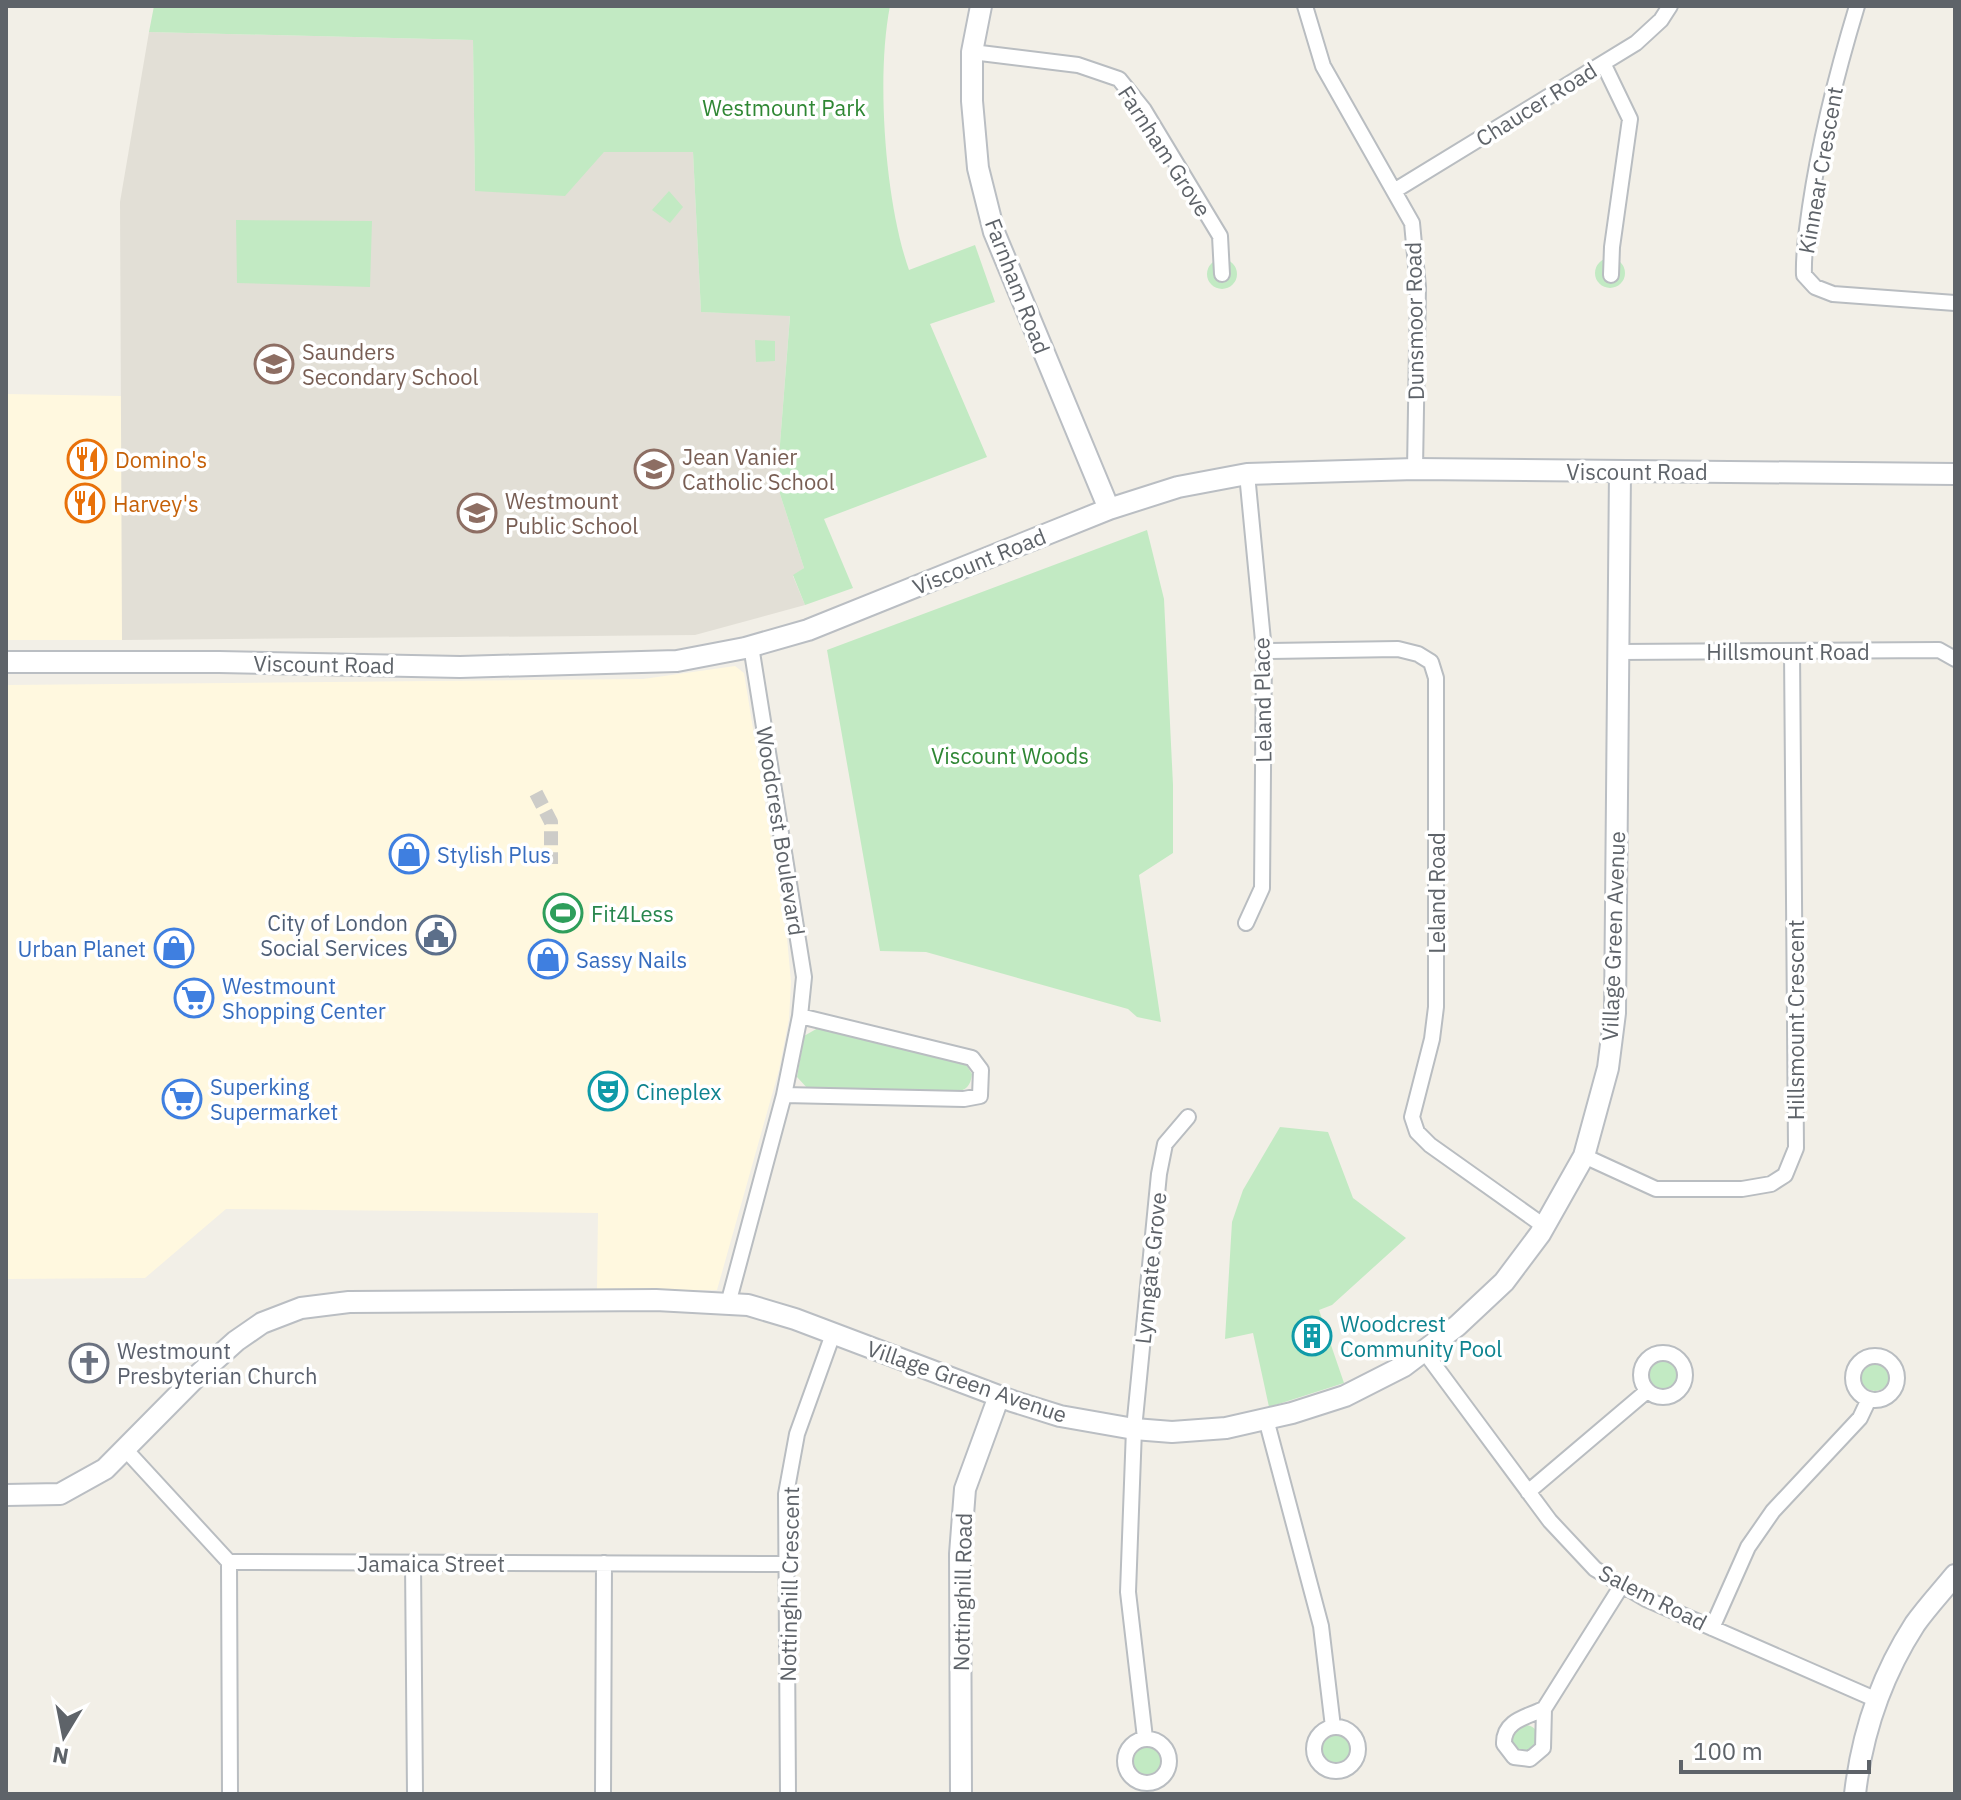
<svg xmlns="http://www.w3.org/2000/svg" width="1961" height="1800" font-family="'IBM Plex Sans',sans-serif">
	<rect width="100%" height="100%" fill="#f2efe7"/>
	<!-- commercial -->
	<path fill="#fff8df" d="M6 394 122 396V640H6Z
		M735 666 744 673 787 938 791 982 789 1019 779 1070 717 1290H597L598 1213 226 1209 145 1278 6 1279V685L643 679Z"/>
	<!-- education -->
	<path fill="#e2dfd6" d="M149 32 473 40 475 191 604 152H693L701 312 790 315 780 444V494L804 568 793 576 805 605 695 635 122 640 120 202Z"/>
	<!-- green -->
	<path fill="#c2eac3" d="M154 6H890C876 77 885 202 909 270L975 245 995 302 930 324 987 457 824 519 853 588 805 605 793 575 804 568 780 494V444L790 316 701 312 693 152H604L565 196 475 191 473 40 149 32Z
		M669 191 683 207 670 223 652 210Z
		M236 220 372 221 370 287 237 283Z
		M1595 273a15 15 0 1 1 30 0a15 15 0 1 1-30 0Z
		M1207 274a15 15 0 1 1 30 0a15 15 0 1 1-30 0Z
		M755 340 775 341V361L756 362Z
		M1147 530 1164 599 1173 785V853L1139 875 1161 1022 1137 1017 1128 1009 926 952 880 951 827 650Z
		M818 1028 957 1060 967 1066 972 1074C970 1091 962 1091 946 1093L809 1090 797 1077 804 1036Z
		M1280 1127 1328 1132 1353 1198 1406 1238 1332 1305 1319 1310 1344 1383 1269 1407 1253 1333 1225 1339 1232 1222 1243 1190Z
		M1649 1375a14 14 0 1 1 28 0a14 14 0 1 1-28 0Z
		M1860 1376a15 15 0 1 1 30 0a15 15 0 1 1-30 0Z
		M1511 1739a14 14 0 1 1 28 0a14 14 0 1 1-28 0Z
		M1321 1750a15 15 0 1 1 30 0a15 15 0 1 1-30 0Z
		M1132 1761a15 15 0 1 1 30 0a15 15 0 1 1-30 0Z"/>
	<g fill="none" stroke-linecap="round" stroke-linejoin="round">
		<!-- street-tunnel -->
		<path stroke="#cdccc8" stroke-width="14" stroke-dasharray="14 7" stroke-linecap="butt" d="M536 793 551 822V864"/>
		<defs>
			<path id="street" d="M1305 6 1323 66 1412 223 1418 287 1415 469
				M1857 6C1837 72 1820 139 1810 207 1807 230 1803 252 1804 275L1815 287 1833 294 1955 303
				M972 52 1078 65 1119 79 1144 110 1220 236 1222 274
				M1603 63 1630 119 1612 247 1611 275
				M1394 191 1636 43 1661 20 1670 6
				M1264 651 1398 649 1418 654 1431 662 1436 678V1007L1432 1039 1412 1117 1417 1132 1430 1145 1544 1226
				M1618 652 1939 650 1955 659
				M1246 923 1262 888 1264 651 1247 474
				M784 1095 800 1016
				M1584 1156 1656 1189H1742L1771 1184 1785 1175 1796 1148 1792 651
				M728 1304 784 1095 964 1099 980 1096 981 1070 972 1058 800 1016 804 977 751 646
				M1424 1351 1550 1521 1595 1569 1646 1599 1877 1700
				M1641 1375a22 22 0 1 1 44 0a22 22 0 1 1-44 0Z
				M1853 1378a22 22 0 1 1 44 0a22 22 0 1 1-44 0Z
				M1266 1419 1321 1626 1333 1727
				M125 1449 229 1562 787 1564
				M1528 1492 1647 1391
				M229 1562 230 1794
				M413 1562 415 1794
				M1712 1628 1748 1547 1773 1511 1860 1418 1869 1399
				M1544 1709C1526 1717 1503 1721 1504 1744L1514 1757 1530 1759 1543 1748 1544 1709 1622 1585
				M1314 1749a22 22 0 1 1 44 0a22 22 0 1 1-44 0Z
				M1145 1738 1128 1592 1134 1429 1159 1174 1165 1144 1188 1117
				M1125 1761a22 22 0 1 1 44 0a22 22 0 1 1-44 0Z
				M603 1794 604 1563
				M788 1794 786 1494 797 1434 833 1334"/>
			<path id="secondary" d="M981 6 972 52V101L978 168 994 232 1109 509
				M6 662H219L460 667 677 661 745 648 808 630 1109 509 1178 487 1247 474 1415 469 1955 474
				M6 1495 60 1494 105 1469 197 1376 236 1341 262 1323 301 1308 349 1302 656 1300 748 1305 795 1319 1012 1401 1060 1416 1134 1429 1172 1432 1226 1428 1292 1413 1345 1396 1404 1366 1457 1326 1504 1282 1540 1234 1584 1156 1608 1068 1615 1013 1620 471
				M961 1794 960 1554 965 1489 999 1396
				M1855 1794C1862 1733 1882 1675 1915 1624 1927 1607 1942 1591 1955 1575"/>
		</defs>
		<!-- street casing -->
		<use href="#street" stroke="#b9bdc1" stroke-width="18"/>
		<!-- secondary casing -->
		<use href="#secondary" stroke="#babec3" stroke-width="24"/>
		<!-- street -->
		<use href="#street" stroke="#fff" stroke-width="14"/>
		<!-- secondary -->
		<use href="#secondary" stroke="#fff" stroke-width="20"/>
	</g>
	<!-- icons -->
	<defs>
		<symbol id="school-ring" viewBox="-11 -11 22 22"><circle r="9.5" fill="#fff" stroke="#8d6e63" stroke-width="1.5"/><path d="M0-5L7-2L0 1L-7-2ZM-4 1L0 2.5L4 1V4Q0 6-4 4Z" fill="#8d6e63"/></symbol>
		<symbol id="restaurant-ring" viewBox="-11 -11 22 22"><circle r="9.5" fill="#fff" stroke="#e8710a" stroke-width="1.5"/><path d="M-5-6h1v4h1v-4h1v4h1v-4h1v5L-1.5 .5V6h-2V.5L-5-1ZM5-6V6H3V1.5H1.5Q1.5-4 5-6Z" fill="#e8710a"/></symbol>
		<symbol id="shop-ring" viewBox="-11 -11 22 22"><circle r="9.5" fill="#fff" stroke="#3f7fe0" stroke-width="1.5"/><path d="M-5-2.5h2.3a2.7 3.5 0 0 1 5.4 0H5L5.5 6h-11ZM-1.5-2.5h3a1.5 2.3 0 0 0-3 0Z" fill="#3f7fe0"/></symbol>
		<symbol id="stadium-ring" viewBox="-11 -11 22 22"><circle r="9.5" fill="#fff" stroke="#2e9e5b" stroke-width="1.5"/><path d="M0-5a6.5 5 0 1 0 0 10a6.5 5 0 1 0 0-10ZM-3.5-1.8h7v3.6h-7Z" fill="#2e9e5b"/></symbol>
		<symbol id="civic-ring" viewBox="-11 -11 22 22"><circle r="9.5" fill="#fff" stroke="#5c6f8a" stroke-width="1.5"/><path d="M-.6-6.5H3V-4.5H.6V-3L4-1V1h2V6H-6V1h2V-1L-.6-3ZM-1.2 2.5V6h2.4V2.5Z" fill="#5c6f8a"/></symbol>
		<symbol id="supermarket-ring" viewBox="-11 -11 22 22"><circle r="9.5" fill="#fff" stroke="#3f7fe0" stroke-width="1.5"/><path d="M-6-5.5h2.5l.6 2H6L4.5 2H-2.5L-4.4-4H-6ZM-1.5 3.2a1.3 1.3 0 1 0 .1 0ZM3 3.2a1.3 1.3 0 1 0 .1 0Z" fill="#3f7fe0"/></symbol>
		<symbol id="theatre-ring" viewBox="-11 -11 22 22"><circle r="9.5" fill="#fff" stroke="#0f9aa8" stroke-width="1.5"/><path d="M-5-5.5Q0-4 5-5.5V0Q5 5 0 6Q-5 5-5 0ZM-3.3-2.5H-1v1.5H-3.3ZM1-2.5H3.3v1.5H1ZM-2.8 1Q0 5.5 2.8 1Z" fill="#0f9aa8"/></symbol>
		<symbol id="building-ring" viewBox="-11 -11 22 22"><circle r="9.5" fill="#fff" stroke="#0f9aa8" stroke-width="1.5"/><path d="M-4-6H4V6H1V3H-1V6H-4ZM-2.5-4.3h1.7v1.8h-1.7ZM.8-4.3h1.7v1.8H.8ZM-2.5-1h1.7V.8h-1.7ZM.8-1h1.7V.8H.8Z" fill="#0f9aa8"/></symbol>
		<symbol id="church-ring" viewBox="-11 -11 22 22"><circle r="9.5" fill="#fff" stroke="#6b7280" stroke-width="1.5"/><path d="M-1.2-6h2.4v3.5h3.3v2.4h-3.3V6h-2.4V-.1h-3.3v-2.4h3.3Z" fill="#6b7280"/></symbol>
	</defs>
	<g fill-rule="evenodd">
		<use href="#school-ring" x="252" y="342" width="44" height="44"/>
		<use href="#restaurant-ring" x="65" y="437" width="44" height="44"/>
		<use href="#school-ring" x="632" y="447" width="44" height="44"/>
		<use href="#restaurant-ring" x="63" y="481" width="44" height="44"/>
		<use href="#school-ring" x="455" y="491" width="44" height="44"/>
		<use href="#shop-ring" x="387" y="832" width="44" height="44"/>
		<use href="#stadium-ring" x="541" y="891" width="44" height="44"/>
		<use href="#civic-ring" x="414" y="913" width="44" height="44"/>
		<use href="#shop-ring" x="152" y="926" width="44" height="44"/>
		<use href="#shop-ring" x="526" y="937" width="44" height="44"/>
		<use href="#supermarket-ring" x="172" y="976" width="44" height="44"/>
		<use href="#theatre-ring" x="586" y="1069" width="44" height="44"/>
		<use href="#supermarket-ring" x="160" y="1077" width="44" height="44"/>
		<use href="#building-ring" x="1290" y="1314" width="44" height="44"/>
		<use href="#church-ring" x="67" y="1341" width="44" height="44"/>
	</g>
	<g text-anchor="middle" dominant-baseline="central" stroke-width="7" stroke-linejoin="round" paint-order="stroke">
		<!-- street labels -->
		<g font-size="22" fill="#5e6369" stroke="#fff">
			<text transform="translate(1536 104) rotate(-32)">Chaucer Road</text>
			<text transform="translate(1165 151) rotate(57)">Farnham Grove</text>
			<text transform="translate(1820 170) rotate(-80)">Kinnear Crescent</text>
			<text transform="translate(1018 286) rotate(69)">Farnham Road</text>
			<text transform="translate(1414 321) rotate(-91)">Dunsmoor Road</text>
			<text x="1637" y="471">Viscount Road</text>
			<text transform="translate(979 561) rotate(-22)">Viscount Road</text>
			<text x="1788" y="651">Hillsmount Road</text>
			<text transform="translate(324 664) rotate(1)">Viscount Road</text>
			<text transform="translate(1262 700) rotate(-91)">Leland Place</text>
			<text transform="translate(781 831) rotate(81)">Woodcrest Boulevard</text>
			<text transform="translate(1436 893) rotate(-90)">Leland Road</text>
			<text transform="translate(1613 936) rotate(-88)">Village Green Avenue</text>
			<text transform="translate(1795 1020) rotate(-90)">Hillsmount Crescent</text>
			<text transform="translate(1150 1268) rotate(-84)">Lynngate Grove</text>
			<text transform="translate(967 1381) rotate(19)">Village Green Avenue</text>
			<text x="431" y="1563">Jamaica Street</text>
			<text transform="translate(789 1584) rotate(-89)">Nottinghill Crescent</text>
			<text transform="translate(962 1592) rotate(-89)">Nottinghill Road</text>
			<text transform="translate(1653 1597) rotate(27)">Salem Road</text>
		</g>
		<!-- park labels -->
		<g font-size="22" fill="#2f8734" stroke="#fff">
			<text x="784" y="107">Westmount Park</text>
			<text x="1010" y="755">Viscount Woods</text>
		</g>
		<!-- education labels -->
		<g font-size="22" fill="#785e54" stroke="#fff" text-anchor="start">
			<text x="302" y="351">Saunders<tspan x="302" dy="25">Secondary School</tspan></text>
			<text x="682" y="456">Jean Vanier<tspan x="682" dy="25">Catholic School</tspan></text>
			<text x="505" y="500">Westmount<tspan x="505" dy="25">Public School</tspan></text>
		</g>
		<!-- food labels -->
		<g font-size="22" fill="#c56008" stroke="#fff" text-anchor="start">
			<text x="115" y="459">Domino's</text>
			<text x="113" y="503">Harvey's</text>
		</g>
		<!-- shop labels -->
		<g font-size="22" fill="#366cbe" stroke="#fff" text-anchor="start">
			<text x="437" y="854">Stylish Plus</text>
			<text x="146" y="948" text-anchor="end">Urban Planet</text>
			<text x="576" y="959">Sassy Nails</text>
			<text x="222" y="985">Westmount<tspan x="222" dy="25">Shopping Center</tspan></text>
			<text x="210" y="1086">Superking<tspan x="210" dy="25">Supermarket</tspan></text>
		</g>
		<!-- leisure labels -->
		<g font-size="22" fill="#27864d" stroke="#fff" text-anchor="start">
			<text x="591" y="913">Fit4Less</text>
		</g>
		<!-- service labels -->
		<g font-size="22" fill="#4e5e75" stroke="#fff" text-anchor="end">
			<text x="408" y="922">City of London<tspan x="408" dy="25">Social Services</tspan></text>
		</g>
		<!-- culture labels -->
		<g font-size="22" fill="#0d838f" stroke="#fff" text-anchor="start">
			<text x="636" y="1091">Cineplex</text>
			<text x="1340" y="1323">Woodcrest<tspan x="1340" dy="25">Community Pool</tspan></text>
		</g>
		<!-- worship labels -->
		<g font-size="22" fill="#5b616d" stroke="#fff" text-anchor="start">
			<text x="117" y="1350">Westmount<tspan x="117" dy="25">Presbyterian Church</tspan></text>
		</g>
	</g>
	<!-- border -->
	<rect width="1961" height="1800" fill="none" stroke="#5e6369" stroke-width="16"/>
	<!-- north arrow -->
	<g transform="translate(64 1736) rotate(190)" stroke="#ffffff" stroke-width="6" paint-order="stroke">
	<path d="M0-6L14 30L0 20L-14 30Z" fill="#5e6369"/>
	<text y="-12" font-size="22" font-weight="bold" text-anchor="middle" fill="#5e6369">N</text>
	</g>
	<!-- scale -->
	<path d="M1681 1760v12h188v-12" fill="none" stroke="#5e6369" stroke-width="4"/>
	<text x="1693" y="1760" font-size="24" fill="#5e6369" stroke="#ffffff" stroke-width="6" paint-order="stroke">100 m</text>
</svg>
